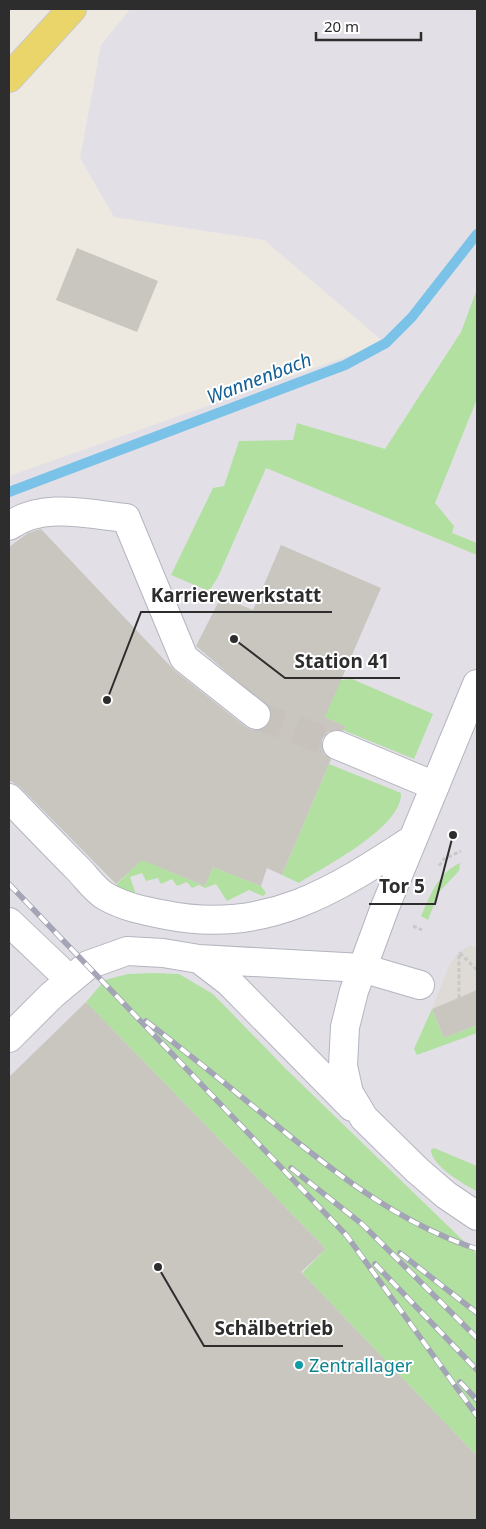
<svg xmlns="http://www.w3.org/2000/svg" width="486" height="1529" font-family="'Noto Sans',sans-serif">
	<rect width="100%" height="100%" fill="#ede9e0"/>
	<!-- industrial -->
	<path fill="#e2e0e6" d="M130 9H477V1520H9V476L385 343 264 240 114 217 80 158 101 45Z"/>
	<!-- green -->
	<path fill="#b1e0a0" d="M477 289V399L435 503 454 526 452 533 477 543V555L266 468 218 577 209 591 171 575 213 488 224 486 239 441 293 440 297 423 385 449 461 332Z
		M332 675 342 680 352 679 433 714 414 759 343 730 345 726 315 713Z
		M329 764 401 793C403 827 325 866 299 883L282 875Z
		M159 842 157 866 205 886 213 867 261 886 266 893 263 896 249 890 227 901 216 884 205 888 199 885 192 888 187 882 177 886 172 879 161 884 158 878 146 881 142 873 130 877 138 901 124 894 116 885Z
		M460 863 459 871 439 892 428 920 421 916C431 894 438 873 460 863Z
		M154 973 179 974 213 994 286 1069 477 1254V1456L302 1273 326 1249 86 1002 105 980 128 974Z
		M432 1009 444 1038 477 1025V1033L417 1055 414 1049Z
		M434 1148 477 1166V1191C464 1185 431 1165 431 1150Z"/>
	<!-- plaza -->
	<path fill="#dedbd7" d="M470 945 477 948V995L475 991 432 1009 448 968 456 955Z"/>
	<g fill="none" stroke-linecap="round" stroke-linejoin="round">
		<!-- stream -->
		<path stroke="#7ac2e8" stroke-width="10" d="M9 492 345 365 386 343 412 317 477 234"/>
	</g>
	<!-- building -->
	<path fill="#c9c5bf" d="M77 248 158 281 137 332 56 300Z
		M41 529 174 670 246 727 253 730H261L268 725 271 718 270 709 196 646 221 597 253 610 281 545 381 588 325 717 345 726 343 731 336 730 328 732 322 739V746L324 754 331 759 282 875 267 868 261 886 213 867 205 886 142 860 116 884 20 787 9 780V547L28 533Z
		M477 990V1025L444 1038 432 1009Z
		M86 1002 326 1249 301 1272 477 1456V1520H9V1077Z"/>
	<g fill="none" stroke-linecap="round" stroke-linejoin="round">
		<!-- minor-tunnel -->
		<path stroke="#c7c3bc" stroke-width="28" stroke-dasharray="28 14" stroke-linecap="butt" d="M256 715 337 745"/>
		<defs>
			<path id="minor" d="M9 526C42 502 88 514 126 518L184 658 256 715
				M477 684 385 907 354 991 345 1027 343 1066 349 1093 364 1118 417 1170 446 1195 477 1216
				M337 745 435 786
				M9 798C32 822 55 846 78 869 86 877 95 890 105 896 124 907 145 911 166 915 265 935 334 891 413 839
				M9 922 70 980
				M199 959 362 968 420 985
				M9 1038 52 995 88 965 127 951 163 953 199 959 229 982 352 1107"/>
			<path id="major" d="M9 78 72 9"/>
		</defs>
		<!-- minor casing -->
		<use href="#minor" stroke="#b3b5bf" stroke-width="30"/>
		<!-- major casing -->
		<use href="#major" stroke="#c8c8c8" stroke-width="30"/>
		<!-- path -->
		<path stroke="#c8c8c8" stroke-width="3" stroke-dasharray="4 2.5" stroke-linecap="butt" d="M439 866 444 859 461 851
			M413 926 422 930
			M460 953 477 970
			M459 998V952"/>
		<!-- minor -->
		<use href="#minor" stroke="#fff" stroke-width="28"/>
		<!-- major -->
		<use href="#major" stroke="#e9d569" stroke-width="28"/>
		<defs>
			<path id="rail" d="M9 884 347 1236 477 1416
				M146 1021C186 1052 226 1084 265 1116 330 1169 397 1223 477 1249
				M291 1168 362 1224 477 1338
				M400 1253 477 1313
				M375 1264 477 1370
				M460 1382 477 1400"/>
		</defs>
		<!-- rail casing -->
		<use href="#rail" stroke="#a3a4b5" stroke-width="5.5"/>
		<!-- rail -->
		<use href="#rail" stroke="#fff" stroke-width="4" stroke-dasharray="11" stroke-linecap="butt"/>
	</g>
	<!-- markers -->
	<circle fill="#0f9aa8" stroke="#fff" stroke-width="2" cx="299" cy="1365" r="5"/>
	<g text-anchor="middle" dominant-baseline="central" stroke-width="4" stroke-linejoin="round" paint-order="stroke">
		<!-- culture labels -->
		<g font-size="18" fill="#0d838f" stroke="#fff" text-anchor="start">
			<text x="309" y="1365">Zentrallager</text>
		</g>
		<!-- water labels -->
		<g font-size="19" font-style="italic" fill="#166197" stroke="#fff">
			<text transform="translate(259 378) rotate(-21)">Wannenbach</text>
		</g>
	</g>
	<!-- callouts -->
	<path fill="none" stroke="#2d2d2d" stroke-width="2" d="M107 700L141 612H332M234 639L285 678H400M453 835L435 904H369M158 1267L204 1346H343"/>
	<g fill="#2d2d2d" stroke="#fff" stroke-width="2">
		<circle cx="107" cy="700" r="5"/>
		<circle cx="234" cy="639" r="5"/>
		<circle cx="453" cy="835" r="5"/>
		<circle cx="158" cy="1267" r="5"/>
	</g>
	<g font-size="19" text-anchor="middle" font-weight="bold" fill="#2d2d2d" stroke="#fff" stroke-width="4" stroke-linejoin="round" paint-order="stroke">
		<text x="236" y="602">Karrierewerkstatt</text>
		<text x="342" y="668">Station 41</text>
		<text x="402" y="893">Tor 5</text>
		<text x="274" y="1335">Schälbetrieb</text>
	</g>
	<!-- border -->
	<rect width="486" height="1529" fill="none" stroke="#2d2d2d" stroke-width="20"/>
	<!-- scale -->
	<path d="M316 32v8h105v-8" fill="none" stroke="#2d2d2d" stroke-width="2.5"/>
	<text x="324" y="32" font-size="15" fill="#2d2d2d" stroke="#ffffff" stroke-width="4" paint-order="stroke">20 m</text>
</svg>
